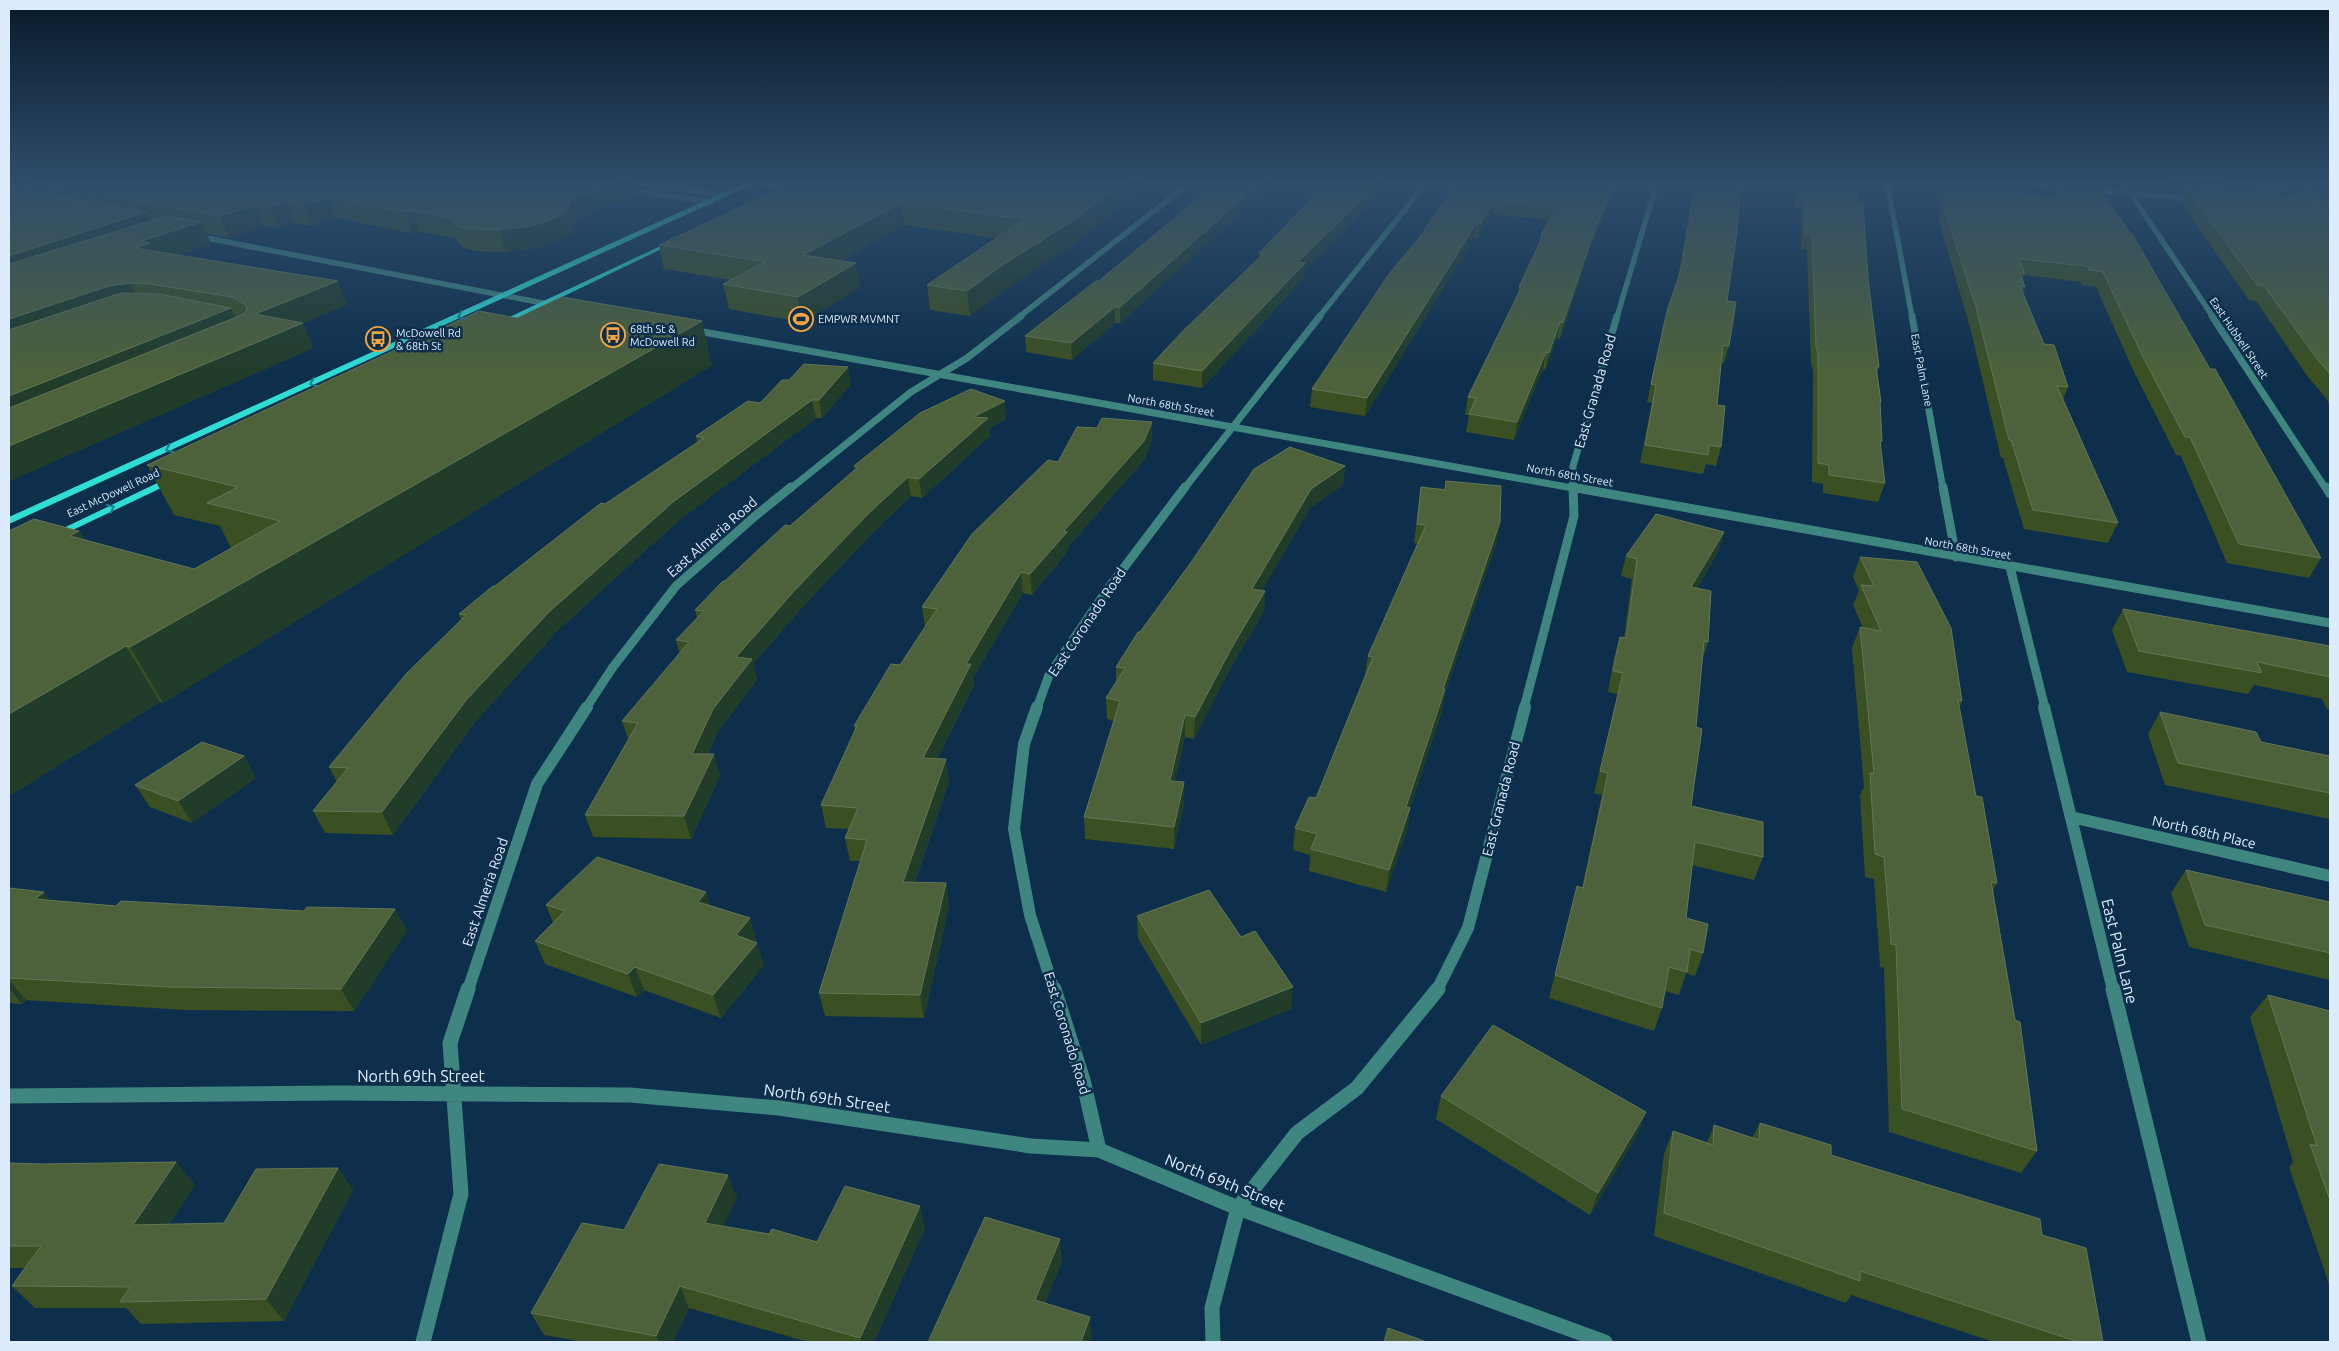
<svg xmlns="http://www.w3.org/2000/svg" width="2339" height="1351" font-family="Ubuntu,sans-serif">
	<rect width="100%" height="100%" fill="#0d2f4c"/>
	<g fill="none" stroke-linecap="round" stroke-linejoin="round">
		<!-- minor-far4 -->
		<path stroke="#3f8580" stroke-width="5.5" d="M639 182 725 195
			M1887 182 1912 317
			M2007 182 2061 187
			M624 189 711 202
			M2090 190 2195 199
			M2131 194 2213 317
			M1019 317 1191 182
			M1319 317 1427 182
			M1617 317 1657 182"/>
		<!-- minor-far3 -->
		<path stroke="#3f8580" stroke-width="7" d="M1912 316 1943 489
			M2212 316 2326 489
			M790 489 911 392 967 358 1021 316
			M1184 489 1320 316
			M1573 489V466L1617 316"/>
		<!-- minor-far2 -->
		<path stroke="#3f8580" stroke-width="9" d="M1943 487 1956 557
			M2326 487 2330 494
			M2010 567 2045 708
			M586 708 613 667 676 586 754 517 791 487
			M1037 708 1049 675 1107 590 1185 487
			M1524 708 1574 516 1573 487"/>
		<!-- minor-far1 -->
		<path stroke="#3f8580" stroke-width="12" d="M1037 707 1024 744 1014 829 1030 915 1054 990
			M2044 707 2113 990
			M2071 817 2330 876
			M468 990 537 784 587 707
			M1437 990 1468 928 1525 707"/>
		<!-- minor -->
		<path stroke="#3f8580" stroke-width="15" d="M1054 989 1083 1080 1099 1150
			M2113 989 2199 1342
			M9 1096 339 1093 630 1095 779 1108 1031 1146 1099 1150 1238 1208 1605 1342
			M423 1342 461 1194 450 1043 468 989
			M1213 1342 1212 1308 1238 1208 1297 1133 1357 1088 1438 989"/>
		<!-- tertiary-far2 -->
		<path stroke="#3f8580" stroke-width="5.5" d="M196 236 553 305"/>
		<!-- tertiary-far1 -->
		<path stroke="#3f8580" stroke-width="7" d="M692 330 1578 489"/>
		<!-- tertiary -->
		<path stroke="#3f8580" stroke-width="9" d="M1571 487 2330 623"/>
		<!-- primary -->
		<path fill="#2eded4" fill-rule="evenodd" d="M746 182H762L789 187 786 189 751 185 9 524V517Z
			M671 241 676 242 502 326 495 324Z
			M174 475 178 476V480L58 537 54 538 49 535Z"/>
	</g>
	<!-- wall -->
	<path fill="#3b5022" d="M9 182H635L638 195 577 219 571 234 559 241 538 248 506 252 474 251 462 247 456 238 420 232 411 233 336 218 312 226 295 223 280 228 265 226 229 238 206 233 211 244 178 255 347 304 303 323 313 348 9 481Z
		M794 182H1152L1072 245 1003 291 970 316 930 310 927 285 996 238 904 225 841 261 860 288 802 322 729 309 723 284 731 280 664 269 659 245Z
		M1218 182H1275L1120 323H1115L1072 360 1026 352 1025 336 1099 281Z
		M1328 182H1385L1367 208 1304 270V278L1202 388 1153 380V363L1259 258V253Z
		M1457 182H1618L1591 246 1560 339 1557 338 1545 370 1543 369 1514 440 1466 432 1469 415H1465L1468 397 1518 295 1519 287 1539 244 1541 235 1549 220 1492 214 1478 239 1474 238 1365 416 1310 407 1312 389 1419 238Z
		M1795 182H1856L1879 367 1877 372 1881 402 1880 406 1882 441 1880 447 1885 483 1878 502 1823 493V484L1812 482 1813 371 1811 363 1807 250 1801 249 1802 208 1794 207Z
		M1932 182H1982L1986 191 2050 197 2046 190 2049 182H2096L2210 369 2321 558 2309 578 2227 563 2181 456 2176 455 2134 372 2096 287 2082 285 2081 282 2024 275 2023 279 2025 287 2023 293 2044 344 2068 387 2063 399 2118 523 2108 543 2024 529 2003 458H2001L1970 327 1938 218 1941 209Z
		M2165 182H2330V405L2326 398 2308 377 2256 301 2249 300 2180 202 2184 193 2172 192Z
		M1695 189 1727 301 1729 346 1724 363 1721 362 1717 405 1721 447 1716 466 1706 464 1703 474 1640 463 1652 403 1647 402 1663 327 1678 277 1691 203Z
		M712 365 163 703 160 702 9 796 79 531 85 540 194 569 231 548 220 526 174 515 147 465Z
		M851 384 822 418H816L678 521 556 632 476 721 393 835 325 833 313 811 337 782 329 767 461 620 459 614 495 586 605 504 697 442 696 436 760 403Z
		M1006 419 989 428 990 436 922 498 911 496 872 533 799 611 753 664 757 680 719 730 708 754H714L720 776 691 839 593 837 585 815 628 739 622 721 680 654 676 640 697 618 695 610 725 581 855 470 854 466Z
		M1152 440 1144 460 1068 547V551L1032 595 1023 593 973 678 974 685 937 759 949 781 915 882 946 883 949 906 924 1018 825 1016 819 993 860 861H850L845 838 849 829 826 828 821 805 855 731 854 726 900 665 925 627 922 607 1058 462Z
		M1345 466 1343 485 1310 508 1262 590 1265 591 1264 611 1230 669 1194 739 1185 737 1175 781 1184 782V804L1174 849 1085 839 1084 817 1114 721 1107 719 1106 698 1116 682V667Z
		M1446 481 1497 541 1444 695 1442 711 1410 808 1407 830 1386 892 1309 871 1310 855 1293 850 1295 828 1316 798 1365 675 1368 656 1418 544 1414 543 1421 487 1445 489Z
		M1724 532 1718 552 1697 588 1708 642 1702 661 1696 727 1691 806 1763 857 1754 880 1692 865 1686 918 1703 953 1695 976 1686 973 1679 995 1665 991 1662 1008 1654 1031 1549 998 1577 886 1582 888 1602 795 1594 793 1618 694 1608 692 1614 658 1620 637 1624 638 1632 579 1621 576 1626 556Z
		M1860 557 1962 701 1959 708 1976 796 1997 883 1993 890 2037 1151 2021 1173 1889 1132 1884 968 1880 967 1874 879 1865 877 1860 795 1864 787 1852 648 1860 627 1863 628 1853 605 1859 591 1853 577Z
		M2123 609 2330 646V710L2327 709 2322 699 2254 685 2248 694 2127 672 2112 630Z
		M2160 712 2261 742 2328 756 2330 752V819L2165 785 2148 734Z
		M244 756 256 778 192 823 150 807 135 785Z
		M2186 870 2330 902V980L2189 947 2171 893Z
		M9 888 50 900 116 906 304 911 395 909 407 931 354 1011 185 1010 26 1000 22 1004 9 1003Z
		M546 905H710L750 918 756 941V942L764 965 721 1018 644 990 637 997 545 964 535 941 553 923Z
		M1137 916 1291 1009 1201 1045 1138 938Z
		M2268 995 2330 1011V1287L2289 1167 2293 1162 2250 1017Z
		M1441 1096 1646 1112 1637 1135 1590 1215 1436 1119Z
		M1760 1123 1831 1155 2042 1235 2103 1342H1994L1851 1295 1846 1303 1654 1236 1664 1154 1673 1131 1707 1143 1714 1125 1752 1138Z
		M176 1162 195 1185 169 1224 224 1223 338 1168 353 1190 284 1321 141 1324 126 1308H35L12 1286 24 1268H9V1163L42 1164Z
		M737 1198 723 1226 817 1242 925 1228 874 1342H808L689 1308 673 1342H584L544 1335 531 1313 624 1230Z"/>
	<!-- shaded-wall -->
	<path fill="#213c29" d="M614 182H635L638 195 577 219 571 234 559 241 538 248 506 252 499 230 572 199Z
		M1124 182H1152L1072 245 1003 291 970 316 967 291 1001 266Z
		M1261 182H1275L1120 323V307Z
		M1377 182H1385L1367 208 1304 270V278L1202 388V371L1298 262Z
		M1615 182H1618L1591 246 1560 339 1563 323 1594 232Z
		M328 197 336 218 312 226 303 205Z
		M1494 200 1492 214 1478 239 1480 224Z
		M287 203 295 223 280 228 271 207Z
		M901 203 904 225 808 279 803 255Z
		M256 205 265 226 229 238 220 216Z
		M413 211 420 232 411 233 404 212Z
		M146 212 156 234 9 282V256Z
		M201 222 211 244 158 261 135 248 141 241Z
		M1476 224 1474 238 1365 416 1367 398Z
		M856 263 860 288 802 322 798 297Z
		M338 281 347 304 291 328 303 323 313 348 9 481V446L255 314Z
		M130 283 142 307 9 348V319L109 286Z
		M1115 307V323L1072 360 1071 343Z
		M231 308 242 332 9 429V396Z
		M702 321 712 365 163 703 130 647Z
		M1560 322 1557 338 1545 370 1549 353Z
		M1546 352 1543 369 1514 440 1517 422Z
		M848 367 851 384 822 418 819 400Z
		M812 400 816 418 678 521 556 632 476 721 393 835 382 812 467 699 549 612 673 502Z
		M1005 401 1006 419 989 428 990 436 922 498 919 479 973 417Z
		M1152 422V440L1144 460 1068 547V551L1032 595 1030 574 1064 531Z
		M1345 466 1343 485 1310 508 1252 609V589L1311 489Z
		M908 477 911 496 872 533 799 611 753 664 757 680 719 730 699 775 692 754 736 657 795 590 869 513Z
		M1500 522 1497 541 1444 695 1442 711 1403 829 1406 807 1443 689Z
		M79 531 110 583 70 536Z
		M1724 532 1718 552 1685 607 1691 587Z
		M1021 572 1023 593 973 678 974 685 926 780 923 758 966 664Z
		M1265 591 1264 611 1230 669 1194 739 1195 717 1231 649Z
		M126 646 160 702 9 796V714Z
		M1185 715V737L1170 803V781Z
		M714 754 720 776 691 839 684 816Z
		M244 756 256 778 192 823 178 801Z
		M946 759 949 781 907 905 903 882Z
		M1184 782V804L1174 849V827Z
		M1410 808 1407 830 1386 892 1389 870Z
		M946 883 949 906 924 1018 920 995Z
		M44 892 61 914 35 899Z
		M706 892 713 915 698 902Z
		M395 909 407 931 354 1011 341 989Z
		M750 918 756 941 743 958 736 935Z
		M757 943 764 965 721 1018 713 995Z
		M635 967 644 990 637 997 628 974Z
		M9 980 26 1000 22 1004 9 988Z
		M1293 987 1291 1009 1201 1045V1023Z
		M1646 1112 1637 1135 1590 1215 1598 1193Z
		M176 1162 195 1185 153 1247 133 1225Z
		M338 1168 353 1190 284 1321 266 1299Z
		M728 1175 737 1198 714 1246 705 1223Z
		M920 1206 925 1228 874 1342H862L860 1338Z
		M1060 1239 1062 1262 1038 1322 1035 1300Z
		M680 1286 689 1308 673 1342H659L656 1336Z
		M1090 1317 1092 1339 1090 1342H1081Z"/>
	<!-- building -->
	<path fill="#4d613a" stroke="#637658" d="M28 182H614L572 199 565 212 553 219 532 226 499 230 467 229 455 225 449 217 413 211 404 212 328 197 303 205 287 203 271 207 256 205 220 216Z
		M794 182H1124L1071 222 1001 266 967 291 927 285 1025 219 901 203 803 255 856 263 798 297 723 284 765 262 659 245Z
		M1218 182H1261L1120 307H1115L1071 343 1025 336 1096 281H1099Z
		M1328 182H1377L1368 194 1298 262 1305 263 1202 371 1153 363 1183 331 1263 254 1259 253Z
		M1457 182H1615L1594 232 1563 323 1560 322 1549 353 1546 352 1517 422 1469 414 1476 398 1468 397 1521 288 1519 287 1543 235H1541L1557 207 1494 200 1480 224H1476L1367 398 1312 389 1389 274 1419 238Z
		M1697 182H1741L1737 231 1727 301 1736 302 1729 346 1723 345 1717 405 1725 406 1721 447 1709 445 1708 455 1645 445 1656 385 1651 384 1667 311 1681 270 1695 189Z
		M1798 182H1856L1858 201 1863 202 1868 279 1879 367H1876L1881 402H1880L1882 441H1880L1885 483 1829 475V465L1818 463V354L1816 346 1812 235H1805L1806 194H1798Z
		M1941 182H1982L1986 191 2061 198H2063L2055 182H2096L2130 233 2132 234 2210 369H2215L2219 376 2321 558 2239 544 2190 437H2185L2142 355 2103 272 2089 270 2087 266 2019 259 2025 273H2020L2025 287 2020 286 2044 344 2054 345 2068 387 2057 386 2118 523 2033 510 2011 440H2009L1977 311 1943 204 1950 205Z
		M2221 182H2330V192Z
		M9 188H11L146 212 9 256Z
		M2186 189 2330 201V374L2318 360 2264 286 2257 285Z
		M166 216 201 222 141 241 150 243 135 248 338 281 255 314 303 323 9 446V408L244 314 247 310 246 305 232 297 150 284 130 283 109 286 9 319V264Z
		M121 293 159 294 231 308 9 396V330Z
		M562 297 702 321 130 647 126 646 9 714V531L34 519 79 531 70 536 194 569 280 521 207 503 238 487 147 465 479 311 517 318Z
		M804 364 848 367 819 400H812L673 502 549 612 467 699 382 812 313 811 348 768 329 767 406 674 466 615 459 614 493 586H495L601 503 605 504 704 438 696 436 748 401 760 403 782 380H789Z
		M971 389 1005 401 973 417 988 418 919 479 908 477 869 513 795 590 736 657 752 659 713 709 692 754H714L684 816 585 815 638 723 622 721 689 642 676 640 704 611 695 610 723 581H725L785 525 790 526 858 467 854 466 920 413Z
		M1102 418 1152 422 1144 441 1064 531 1067 532 1030 574 1021 572 966 664H971L923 758 946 759 903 882 946 883 920 995 819 993 867 840 845 838 858 808 821 805 857 726H854L891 664 900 665 937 609 922 607 972 534 1048 460 1058 462 1077 427 1097 428Z
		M1290 447 1345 466 1311 489 1252 589 1265 591 1231 649 1195 717 1185 715 1170 781 1184 782 1174 827 1084 817 1120 701 1106 698 1125 668 1116 667 1138 632H1140L1192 561 1254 469Z
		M1446 481 1501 486 1500 522 1443 689H1445L1406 807 1410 808 1389 870 1311 849 1317 834 1295 828 1309 797 1316 798 1373 657 1368 656 1426 525 1417 524 1421 487 1445 490Z
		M1656 514 1724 532 1691 587 1711 591 1708 642 1704 641 1696 727 1702 729 1691 806 1763 822V857L1695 842 1686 918 1708 924 1703 953 1690 949 1687 972 1669 967 1662 1008 1555 975 1577 886 1583 888 1608 773 1600 771 1623 673 1613 671 1620 637 1626 638 1637 559 1626 556Z
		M1860 557 1917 562 1951 628 1962 701 1958 700 1976 796 1982 797 1997 883 1991 882 2015 1020 2020 1022 2037 1151 1902 1109 1896 945 1891 944 1884 857 1875 854 1870 773 1874 774 1860 627 1881 631 1861 585 1874 586Z
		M2123 609 2275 636 2330 646V677L2257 662 2262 673 2139 651Z
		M2160 712 2256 732 2261 742 2330 756V793L2178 763Z
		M202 742 244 756 178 801 135 785Z
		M597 857 706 892 698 902 750 918 736 935 757 943 713 995 635 967 628 974 535 941 565 911 546 905Z
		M2186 870 2330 902V953L2205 925Z
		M9 888 44 892 35 899 116 906 121 901 304 911 307 907 395 909 341 989 169 987 9 978Z
		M1209 890 1241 937 1255 931 1293 987 1201 1023 1137 916Z
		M2268 995 2330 1011V1200L2310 1144 2317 1146Z
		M1493 1025 1646 1112 1598 1193 1441 1096Z
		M1760 1123 1831 1145V1155L2040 1219 2042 1235 2086 1248 2103 1342H2079L1860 1271V1281L1664 1213 1673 1131 1713 1145 1714 1125 1759 1140Z
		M176 1162 133 1225 224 1223 256 1169 338 1168 266 1299 120 1302 130 1287 12 1286 41 1246H9V1163L42 1164Z
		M659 1164 728 1175 705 1223 769 1234 772 1229 817 1242 845 1186 920 1206 860 1338 680 1286 656 1336 531 1313 582 1223 624 1230Z
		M985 1217 1060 1239 1035 1300 1090 1317 1081 1342H928Z
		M1388 1328 1427 1342H1384Z"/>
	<!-- one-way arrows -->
	<defs><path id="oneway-chevron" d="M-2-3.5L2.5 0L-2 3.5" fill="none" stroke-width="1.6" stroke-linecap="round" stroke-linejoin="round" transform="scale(1.25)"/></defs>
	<g stroke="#1c7e89">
		<use href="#oneway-chevron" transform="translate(461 316) rotate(156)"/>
		<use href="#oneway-chevron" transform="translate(313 383) rotate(156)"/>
		<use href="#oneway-chevron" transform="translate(169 449) rotate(156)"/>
		<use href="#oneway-chevron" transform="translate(111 508) rotate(-25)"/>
	</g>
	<!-- sky -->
	<linearGradient id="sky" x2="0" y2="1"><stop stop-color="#071a2a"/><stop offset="0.49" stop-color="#2f4d6c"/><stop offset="1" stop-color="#2f4d6c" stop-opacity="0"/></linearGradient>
	<rect width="2339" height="372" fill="url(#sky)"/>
	<!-- icons -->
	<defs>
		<symbol id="stadium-ring" viewBox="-11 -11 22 22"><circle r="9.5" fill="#0d2f4c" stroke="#f2a541" stroke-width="1.5"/><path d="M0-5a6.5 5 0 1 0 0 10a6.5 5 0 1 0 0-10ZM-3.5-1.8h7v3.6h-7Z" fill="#f2a541"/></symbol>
		<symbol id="bus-ring" viewBox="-11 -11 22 22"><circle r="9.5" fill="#0d2f4c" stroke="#f2a541" stroke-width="1.5"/><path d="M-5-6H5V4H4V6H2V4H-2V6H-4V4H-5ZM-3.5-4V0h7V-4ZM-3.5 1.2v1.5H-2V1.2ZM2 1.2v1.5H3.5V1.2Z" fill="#f2a541"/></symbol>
	</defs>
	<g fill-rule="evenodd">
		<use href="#stadium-ring" x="787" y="305" width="28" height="28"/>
		<use href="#bus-ring" x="599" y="321" width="28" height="28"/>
		<use href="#bus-ring" x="364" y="325" width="28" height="28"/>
	</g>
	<g text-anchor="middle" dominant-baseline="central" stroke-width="5" stroke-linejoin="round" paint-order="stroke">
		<!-- far-poi labels -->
		<g font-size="11" fill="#ddecfc" stroke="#0d2f4c" text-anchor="start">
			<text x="818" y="319">EMPWR MVMNT</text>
			<text x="630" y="329">68th St &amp;<tspan x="630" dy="13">McDowell Rd</tspan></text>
			<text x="396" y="333">McDowell Rd<tspan x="396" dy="13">&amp; 68th St</tspan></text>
		</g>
		<!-- far-street labels -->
		<g font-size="11" fill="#ddecfc" stroke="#0d2f4c">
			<text transform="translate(2239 338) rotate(56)">East Hubbell Street</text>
			<text transform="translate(1922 370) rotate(79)">East Palm Lane</text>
			<text transform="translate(1171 405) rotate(10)">North 68th Street</text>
			<text transform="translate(1570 475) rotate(10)">North 68th Street</text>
			<text transform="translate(113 493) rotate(-25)">East McDowell Road</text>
			<text transform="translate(1968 548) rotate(10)">North 68th Street</text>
		</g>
		<!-- street labels -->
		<g font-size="14" fill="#ddecfc" stroke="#0d2f4c">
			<text transform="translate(1595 391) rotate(-74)">East Granada Road</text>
			<text transform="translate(712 537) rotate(-41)">East Almeria Road</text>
			<text transform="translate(1087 622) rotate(-56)">East Coronado Road</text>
			<text transform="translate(1501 799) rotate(-76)">East Granada Road</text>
			<text transform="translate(2204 832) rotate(13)">North 68th Place</text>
			<text transform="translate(485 892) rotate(-71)">East Almeria Road</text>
			<text transform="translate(1067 1033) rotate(73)">East Coronado Road</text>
		</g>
		<!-- near-street labels -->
		<g font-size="16" fill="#ddecfc" stroke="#0d2f4c">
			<text transform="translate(2120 951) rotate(76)">East Palm Lane</text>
			<text x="421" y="1076">North 69th Street</text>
			<text transform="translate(827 1098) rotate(8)">North 69th Street</text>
			<text transform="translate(1225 1182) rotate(22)">North 69th Street</text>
		</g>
	</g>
	<!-- border -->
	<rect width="2339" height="1351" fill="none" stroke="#ddecfc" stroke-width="20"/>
</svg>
